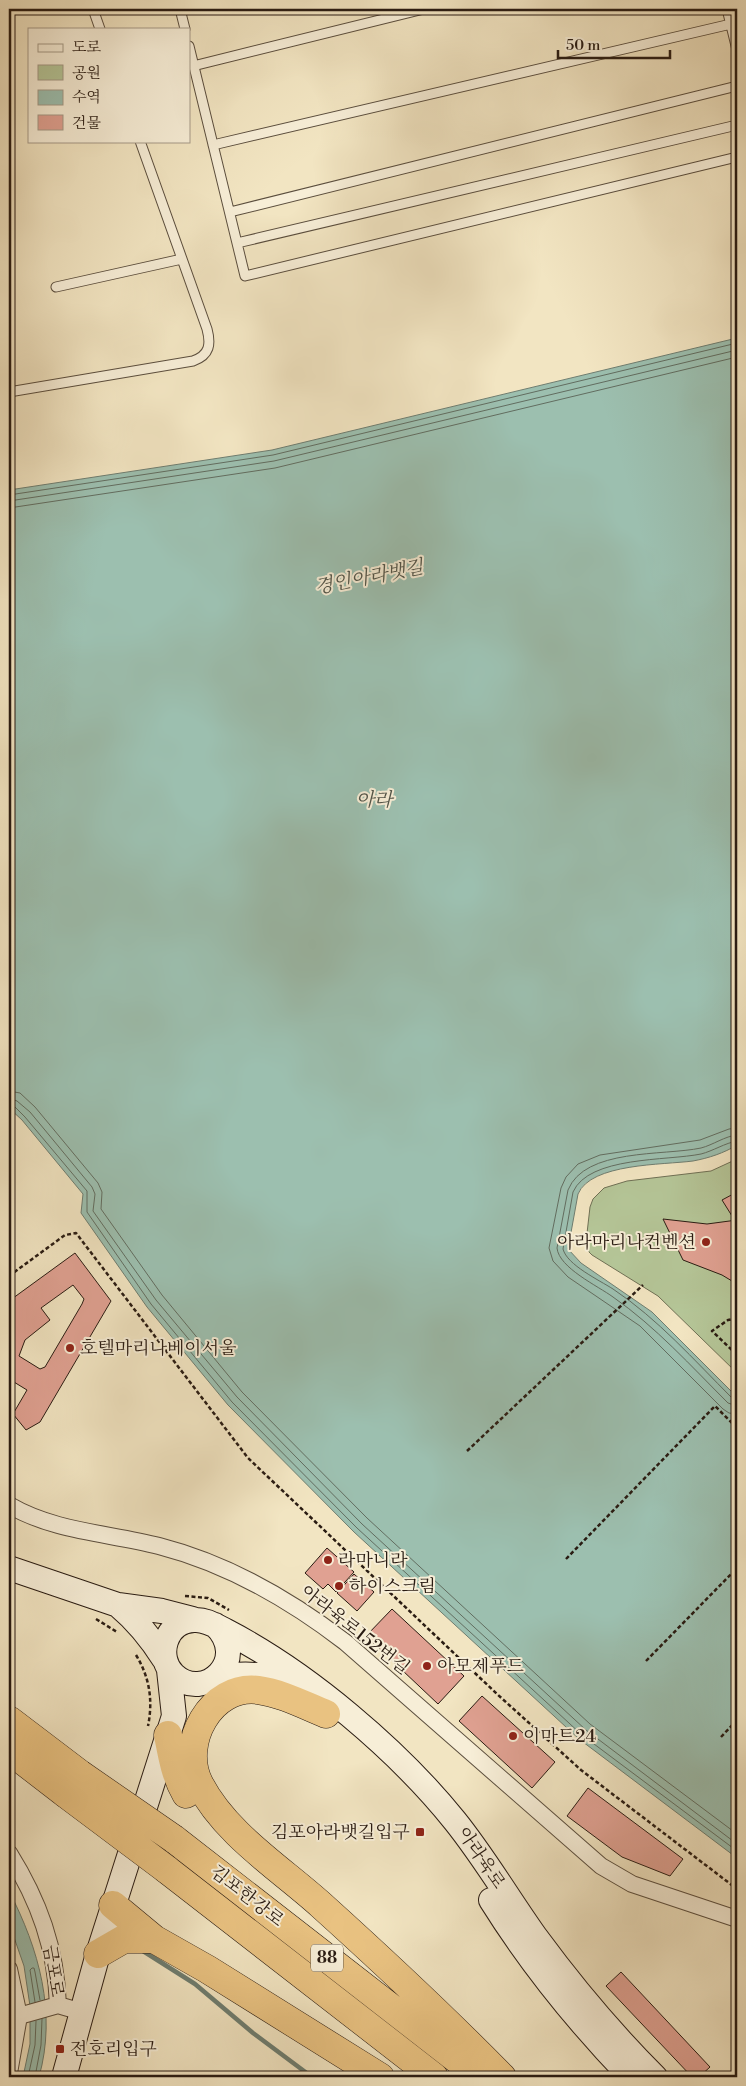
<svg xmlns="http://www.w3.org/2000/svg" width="746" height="2086" font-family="'Libre Bodoni','Noto Serif KR',serif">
	<rect width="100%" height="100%" fill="#f2e5c2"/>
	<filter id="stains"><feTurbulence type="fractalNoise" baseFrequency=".004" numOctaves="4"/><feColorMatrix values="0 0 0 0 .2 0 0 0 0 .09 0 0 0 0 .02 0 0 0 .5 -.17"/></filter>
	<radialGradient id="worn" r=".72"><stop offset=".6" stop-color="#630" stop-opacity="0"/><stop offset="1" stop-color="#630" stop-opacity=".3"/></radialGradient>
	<!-- green -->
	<path fill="#b5c698" stroke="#6f7055" d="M737 1159V1373L658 1296 592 1255 589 1252 586 1242 590 1207 593 1199 604 1188 627 1181 711 1171Z"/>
	<!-- water -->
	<path fill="#9cbfaf" stroke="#6e7d70" d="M737 338V1145C724 1153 709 1158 693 1161 663 1165 591 1163 578 1194L568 1249 581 1263 652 1312 737 1397V1858L579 1739 354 1532 228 1405 147 1307 81 1213 83 1194 22 1120 9 1108V490L272 450Z
		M9 1891C39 1949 57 2013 39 2077H23L30 2044V2006L24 1966 9 1923Z"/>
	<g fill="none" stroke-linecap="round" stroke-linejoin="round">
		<!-- shore -->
		<path stroke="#626d60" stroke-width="1" d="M9 495 273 455 737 343
			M9 501 274 461 737 350
			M9 508 275 468 737 357
			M9 1091 20 1093 35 1107 98 1183 102 1192 101 1209 162 1295 242 1392 367 1518 590 1724 737 1834
			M9 1098 17 1101 30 1112 92 1187 95 1194 93 1211 156 1300 237 1397 362 1524 586 1730 737 1844
			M9 1105 14 1106 25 1117 87 1191V1212L151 1304 232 1402 357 1528 582 1735 737 1851
			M737 1128 729 1129 700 1140 600 1155 578 1164 566 1177 561 1188 549 1248 553 1261 568 1277 640 1326 723 1409 729 1413 737 1414
			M737 1135C725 1136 713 1145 701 1148 663 1156 585 1148 568 1190L557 1248C559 1268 598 1286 613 1297 656 1327 691 1366 728 1403L737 1406
			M737 1141C725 1143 713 1151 701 1154 667 1161 589 1156 573 1192L563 1249C567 1265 599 1280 613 1289 658 1319 694 1360 732 1398L737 1400
			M35 2002 30 1970 32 1968H34L35 1972 40 2000
			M28 2077 35 2045 36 2021
			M35 2077 41 2045 42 2019"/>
		<!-- stream -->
		<path stroke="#6e7d70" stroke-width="4.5" d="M143 1951 195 1984 253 2033 312 2077"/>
	</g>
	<!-- building -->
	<path fill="#e0a192" stroke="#291b12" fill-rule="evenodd" d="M737 1192V1213L732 1216 722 1200Z
		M663 1219 707 1224 737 1220V1284L722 1275 683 1260Z
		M75 1253 111 1301 40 1422 26 1430 13 1414 27 1390 9 1379V1301ZM73 1285 84 1299 82 1304 45 1367 40 1369 19 1356 25 1340 50 1320 41 1308Z
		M327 1548 354 1572 336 1592 328 1584 323 1589 305 1573Z
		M354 1574 374 1592 357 1611 337 1593Z
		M392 1609 464 1676 438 1704 366 1636Z
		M482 1696 555 1762 532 1788 459 1721Z
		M588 1788 683 1859 670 1876 622 1857 567 1816Z
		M621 1972 710 2067 699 2077H692L606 1986Z"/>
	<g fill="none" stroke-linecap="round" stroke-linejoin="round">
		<defs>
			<path id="lane" d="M93 9 100 29
				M180 9 185 29
				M727 9 737 50
				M189 46 245 276 737 157
				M193 66 424 9
				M213 145 731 24
				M230 212 737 86
				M237 243 737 125
				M56 287 182 259
				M9 392 193 361C210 355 211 344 207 329L140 141"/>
			<path id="street" d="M9 1505C55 1532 109 1533 159 1546 229 1564 289 1599 345 1642L601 1866 632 1884 737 1919
				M9 1853C39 1901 56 1948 58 2005
				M9 1969 19 2016 9 2073
				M19 2016 58 2005 82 2012"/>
			<path id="secondary" d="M9 1568 118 1605 162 1611 193 1619
				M118 1605C137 1621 151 1638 164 1659
				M215 1625C251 1660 204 1703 174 1675 155 1657 165 1621 194 1620 206 1619 216 1626 226 1631 307 1673 398 1750 455 1821 484 1857 508 1898 535 1936 571 1985 612 2034 655 2077
				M215 1678C249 1671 270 1673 299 1694
				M491 1900C531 1964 579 2023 631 2077
				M64 2077 98 1954 174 1716 169 1670"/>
			<path id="highway" d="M326 1714C304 1705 281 1693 258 1690 211 1684 179 1743 199 1783 225 1834 280 1868 321 1905 383 1961 444 2018 502 2077
				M9 1720 80 1774
				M168 1735C172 1756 175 1775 186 1794
				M9 1750 66 1794
				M174 1839 480 2077
				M166 1869 434 2077
				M113 1905 154 1939 207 1969 380 2077
				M98 1954 124 1939H154"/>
		</defs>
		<!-- lane casing -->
		<use href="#lane" stroke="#5b4e3e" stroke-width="11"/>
		<!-- street casing -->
		<use href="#street" stroke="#5b4e3e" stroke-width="18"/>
		<!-- secondary casing -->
		<use href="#secondary" stroke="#291b12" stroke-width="26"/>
		<!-- highway casing -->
		<use href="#highway" stroke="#291b12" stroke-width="29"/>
		<!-- path -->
		<path stroke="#291b12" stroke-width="2.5" stroke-dasharray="4 2.5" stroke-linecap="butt" d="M9 1276 65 1235 76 1233 248 1458 497 1694 581 1770 737 1889
			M737 1318 728 1320 712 1331 737 1355
			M467 1451 643 1285
			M566 1559 715 1406 737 1428
			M185 1596 208 1598 229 1610
			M96 1619 117 1632
			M136 1655C150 1678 153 1701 148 1726
			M646 1661 737 1568
			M721 1737 737 1720"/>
		<!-- lane -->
		<use href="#lane" stroke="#f7eed7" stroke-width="9"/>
		<!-- street -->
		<use href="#street" stroke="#f7eed7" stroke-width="16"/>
		<!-- secondary -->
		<use href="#secondary" stroke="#f7eed7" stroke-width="24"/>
		<!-- highway -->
		<use href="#highway" stroke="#e9c281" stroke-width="28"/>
		<defs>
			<path id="highway-bridge" d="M80 1774 174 1839
				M66 1794 166 1869"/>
		</defs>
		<!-- highway-bridge casing -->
		<use href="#highway-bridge" stroke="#291b12" stroke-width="29" stroke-linecap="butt"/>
		<!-- highway-bridge -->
		<use href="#highway-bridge" stroke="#e9c281" stroke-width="28"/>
	</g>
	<!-- markers -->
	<g fill="#8f2418" stroke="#f7eed7" stroke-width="2">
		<circle cx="706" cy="1242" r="5"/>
		<circle cx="70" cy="1348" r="5"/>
		<circle cx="328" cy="1560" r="5"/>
		<circle cx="339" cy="1586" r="5"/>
		<circle cx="427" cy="1666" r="5"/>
		<circle cx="513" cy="1736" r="5"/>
		<rect x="415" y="1827" width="10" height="10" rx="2.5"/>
		<rect x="55" y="2044" width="10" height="10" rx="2.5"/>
	</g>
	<g text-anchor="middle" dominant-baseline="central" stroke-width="4" stroke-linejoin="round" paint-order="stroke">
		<!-- shield labels -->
		<rect fill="#f7eed7" stroke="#675a4d" stroke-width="1" x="311" y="1944.5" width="32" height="27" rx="4"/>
		<g font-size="16" font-weight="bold" fill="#291b12">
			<text x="327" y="1958">88</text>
		</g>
		<!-- poi labels -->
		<g font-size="18" fill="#291b12" stroke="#f7eed7" text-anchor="start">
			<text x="696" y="1242" text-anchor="end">아라마리나컨벤션</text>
			<text x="80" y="1348">호텔마리나베이서울</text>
			<text x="338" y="1560">라마니라</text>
			<text x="349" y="1586">하이스크림</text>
			<text x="437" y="1666">아모제푸드</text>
			<text x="523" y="1736">이마트24</text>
			<text x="410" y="1832" text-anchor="end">김포아라뱃길입구</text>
			<text x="70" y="2049">전호리입구</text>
		</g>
		<!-- street labels -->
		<g font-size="18" fill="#291b12" stroke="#f7eed7">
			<text transform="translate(355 1630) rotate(38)">아라육로152번길</text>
			<text transform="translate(481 1858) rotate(56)">아라육로</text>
			<text transform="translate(247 1896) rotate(38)">김포한강로</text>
			<text transform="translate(53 1971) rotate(81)">금포로</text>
		</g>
		<!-- water labels -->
		<g font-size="19" font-style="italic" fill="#515449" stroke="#f7eed7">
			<text transform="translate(369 577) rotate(-11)">경인아라뱃길</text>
			<text x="374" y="800">아라</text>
		</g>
	</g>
	<!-- margin -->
	<rect width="746" height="2086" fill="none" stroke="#f2e5c2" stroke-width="30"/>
	<rect x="10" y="10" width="726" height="2066" fill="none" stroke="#291b12" stroke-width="2.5"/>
	<rect x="15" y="15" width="716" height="2056" fill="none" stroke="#291b12"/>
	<!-- legend -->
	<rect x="28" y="28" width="162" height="115" fill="#f7eed7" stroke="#a59a88"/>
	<rect x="38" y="44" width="25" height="8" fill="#f7eed7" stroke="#a59a88"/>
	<text x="72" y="52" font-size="15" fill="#291b12">도로</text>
	<rect x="38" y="65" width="25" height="15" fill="#b5c698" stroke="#a59a88"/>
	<text x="72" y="78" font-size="15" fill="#291b12">공원</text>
	<rect x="38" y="90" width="25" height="15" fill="#9cbfaf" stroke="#a59a88"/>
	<text x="72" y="102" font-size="15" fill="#291b12">수역</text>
	<rect x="38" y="115" width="25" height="15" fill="#e0a192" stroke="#a59a88"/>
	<text x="72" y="128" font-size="15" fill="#291b12">건물</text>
	<!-- scale -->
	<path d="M558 50v8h112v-8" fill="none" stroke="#291b12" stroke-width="2.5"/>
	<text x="566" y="50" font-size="15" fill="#291b12" stroke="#f7eed7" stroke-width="4" paint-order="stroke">50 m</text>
	<rect width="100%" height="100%" filter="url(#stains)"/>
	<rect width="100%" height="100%" fill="url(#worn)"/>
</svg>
